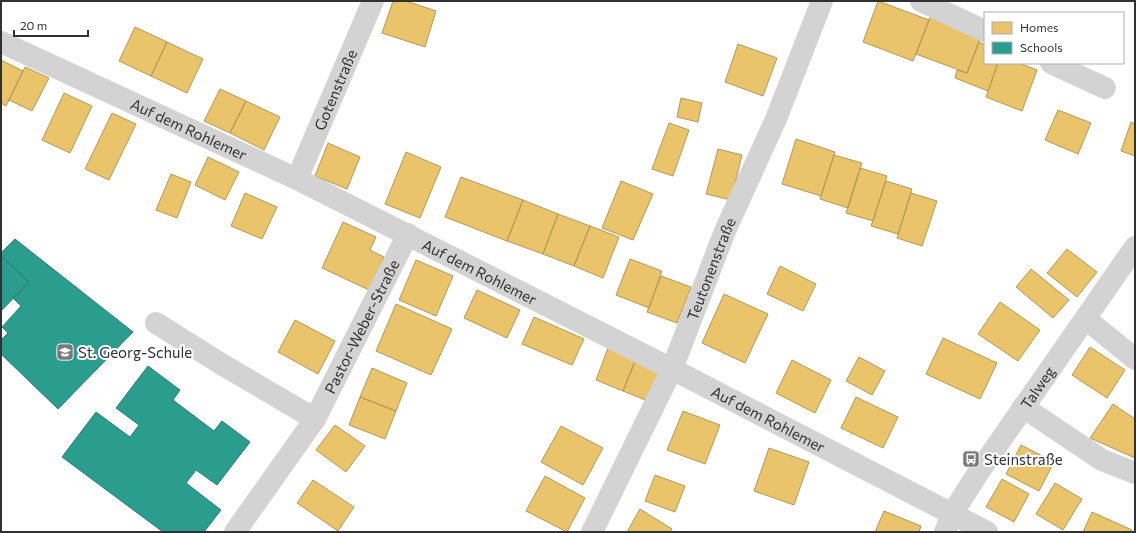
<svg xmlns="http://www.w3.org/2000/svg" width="1136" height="533" font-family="Commissioner,sans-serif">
	<rect width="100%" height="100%" fill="#fff"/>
	<!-- homes -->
	<path fill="#e9c46a" stroke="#b29859" d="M393 1H406L436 11 425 47 382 33Z
		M878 1 929 20 913 61 863 42Z
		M931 15 982 34 967 73 916 54Z
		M135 27 167 42 151 76 119 61Z
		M167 42 203 59 187 93 151 76Z
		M979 42 985 45V63H998L988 91 955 78 957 70 967 73Z
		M738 44 777 58 763 96 725 82Z
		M1 60 23 71 6 106 1 103Z
		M998 63H1019L1037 70 1022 111 986 97Z
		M25 67 49 78 32 111 9 100Z
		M220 89 246 101 230 133 204 121Z
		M64 93 92 106 70 153 42 140Z
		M681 98 702 103 698 122 677 117Z
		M246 101 280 117 264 150 230 133Z
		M1058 110 1091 123 1078 154 1045 140Z
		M112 113 136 124 109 180 85 169Z
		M1131 122 1135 124V156L1121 151Z
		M669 123 689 130 673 176 652 169Z
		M796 139 835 152 821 196 782 184Z
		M328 143 360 157 347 189 315 176Z
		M718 149 742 155 731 200 706 194Z
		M406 152 441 167 420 218 385 204Z
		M834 155 862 163 848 208 820 199Z
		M208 157 239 172 225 200 195 185Z
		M860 168 887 176 873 221 846 213Z
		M171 174 191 182 177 218 156 210Z
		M461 177 523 200 507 241 445 217Z
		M621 181 653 194 633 240 602 228Z
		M886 181 912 189 898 234 871 226Z
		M245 193 277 207 262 239 231 226Z
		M911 193 937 201 922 246 897 238Z
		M523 200 558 214 543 254 507 241Z
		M558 214 590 226 574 266 543 254Z
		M343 222 376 237 370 250 384 257 369 290 322 268Z
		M590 226 619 237 603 278 574 266Z
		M1067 249 1097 272 1077 297 1047 273Z
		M630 259 662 271 649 308 616 295Z
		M416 260 453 276 436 316 399 300Z
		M780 266 816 284 803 311 767 294Z
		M1031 269 1069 300 1053 318 1016 287Z
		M661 276 691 287 677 323 647 312Z
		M477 290 520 310 507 338 464 318Z
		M724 294 768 314 745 363 702 343Z
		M1000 302 1040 330 1018 361 978 334Z
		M396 304 452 329 431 375 376 351Z
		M534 317 584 339 572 365 522 344Z
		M295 320 335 341 318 374 278 352Z
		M943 338 997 363 980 399 926 374Z
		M1090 347 1125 370 1107 398 1072 375Z
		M608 348 636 359 623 391 596 380Z
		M859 357 885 371 872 395 846 381Z
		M636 359 661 369 648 401 623 391Z
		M792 360 831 380 815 413 776 393Z
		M372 368 407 383 396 411 360 397Z
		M360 397 396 411 385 439 349 425Z
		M856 397 898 417 883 448 841 428Z
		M1113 404 1135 419V458L1090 438Z
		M683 411 720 425 705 464 667 450Z
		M335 425 365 446 346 472 316 450Z
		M561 426 603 448 583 485 541 462Z
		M1021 445 1054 462 1039 491 1006 474Z
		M769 448 809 462 794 505 754 491Z
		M655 475 685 486 675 512 645 501Z
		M545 476 585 498 567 532 526 511Z
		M1002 479 1029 494 1014 522 986 507Z
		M313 480 354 507 338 531 297 503Z
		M1055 483 1082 499 1063 530 1036 514Z
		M640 509 672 529 670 532H627Z
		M884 511 921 526 919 532H875Z
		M1092 512 1132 530 1131 532H1083Z"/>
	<!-- schools -->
	<path fill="#2a9d8f" stroke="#2c7d73" d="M15 239 133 332 58 409 1 354V340L8 333 2 327 21 306 13 298 29 282 1 256V253Z
		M1 256 29 282 1 311Z
		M148 366 180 390 173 400 214 431 222 421 250 442 217 485 196 470 186 483 221 510 204 532H163L62 457 96 412 130 437 139 425 116 408Z"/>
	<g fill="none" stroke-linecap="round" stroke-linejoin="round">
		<!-- minor -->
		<g stroke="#d3d3d3" stroke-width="22">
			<path d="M921 1 985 31"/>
			<path id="s1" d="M1 42 297 179 672 369 987 532"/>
			<path d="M1051 63 1105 88"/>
			<path id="s2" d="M297 179 373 1"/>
			<path d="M1086 319 1135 359"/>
			<path d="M156 323 223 365 315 419"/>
			<path d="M1023 407 1102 460 1135 473"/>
			<path id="s3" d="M235 532 315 419 408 234"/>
			<path id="s4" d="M592 532 672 369 725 231 776 119 822 1"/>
			<path id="s5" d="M945 532 952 514 980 470 1135 247"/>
		</g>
	</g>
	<!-- icons -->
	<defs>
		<symbol id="school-square" viewBox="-11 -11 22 22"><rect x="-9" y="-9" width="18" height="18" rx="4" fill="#797979" stroke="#fff"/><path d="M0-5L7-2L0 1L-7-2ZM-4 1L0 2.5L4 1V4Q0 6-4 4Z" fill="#fff"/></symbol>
		<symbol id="bus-square" viewBox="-11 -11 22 22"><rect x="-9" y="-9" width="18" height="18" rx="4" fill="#797979" stroke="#fff"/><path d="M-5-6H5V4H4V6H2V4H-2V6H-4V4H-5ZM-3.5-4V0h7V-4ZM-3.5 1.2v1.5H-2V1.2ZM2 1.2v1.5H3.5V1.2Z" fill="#fff"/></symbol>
	</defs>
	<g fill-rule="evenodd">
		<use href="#school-square" x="55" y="342" width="20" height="20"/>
		<use href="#bus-square" x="961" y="449" width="20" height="20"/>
	</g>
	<g text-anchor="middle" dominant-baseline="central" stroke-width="4" stroke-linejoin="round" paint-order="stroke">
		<!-- street labels -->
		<g font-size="15" fill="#313131" stroke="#fff">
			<text stroke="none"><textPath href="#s2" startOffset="97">Gotenstraße</textPath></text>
			<text stroke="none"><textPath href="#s1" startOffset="207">Auf dem Rohlemer</textPath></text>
			<text stroke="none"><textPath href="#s4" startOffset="289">Teutonenstraße</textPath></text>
			<text stroke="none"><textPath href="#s1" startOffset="531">Auf dem Rohlemer</textPath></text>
			<text stroke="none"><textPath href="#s3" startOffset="242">Pastor-Weber-Straße</textPath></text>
			<text stroke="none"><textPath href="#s5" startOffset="172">Talweg</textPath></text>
			<text stroke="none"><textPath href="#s1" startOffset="855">Auf dem Rohlemer</textPath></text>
		</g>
		<!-- poi labels -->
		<g font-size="15" fill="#313131" stroke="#fff" text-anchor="start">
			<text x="78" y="352">St. Georg-Schule</text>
			<text x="984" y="459">Steinstraße</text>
		</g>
	</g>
	<!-- border -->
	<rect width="1136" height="533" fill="none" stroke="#313131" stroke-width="4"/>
	<!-- legend -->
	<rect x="984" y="12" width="140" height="52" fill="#ffffff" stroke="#adadad"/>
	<rect x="992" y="22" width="20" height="12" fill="#e9c46a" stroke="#adadad"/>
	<text x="1020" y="32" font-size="12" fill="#313131">Homes</text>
	<rect x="992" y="42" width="20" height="12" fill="#2a9d8f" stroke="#adadad"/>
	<text x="1020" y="52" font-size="12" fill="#313131">Schools</text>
	<!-- scale -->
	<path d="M14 30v6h74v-6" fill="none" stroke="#313131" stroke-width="2"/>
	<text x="20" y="30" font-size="12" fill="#313131" stroke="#ffffff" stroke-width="3" paint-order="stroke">20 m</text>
</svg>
